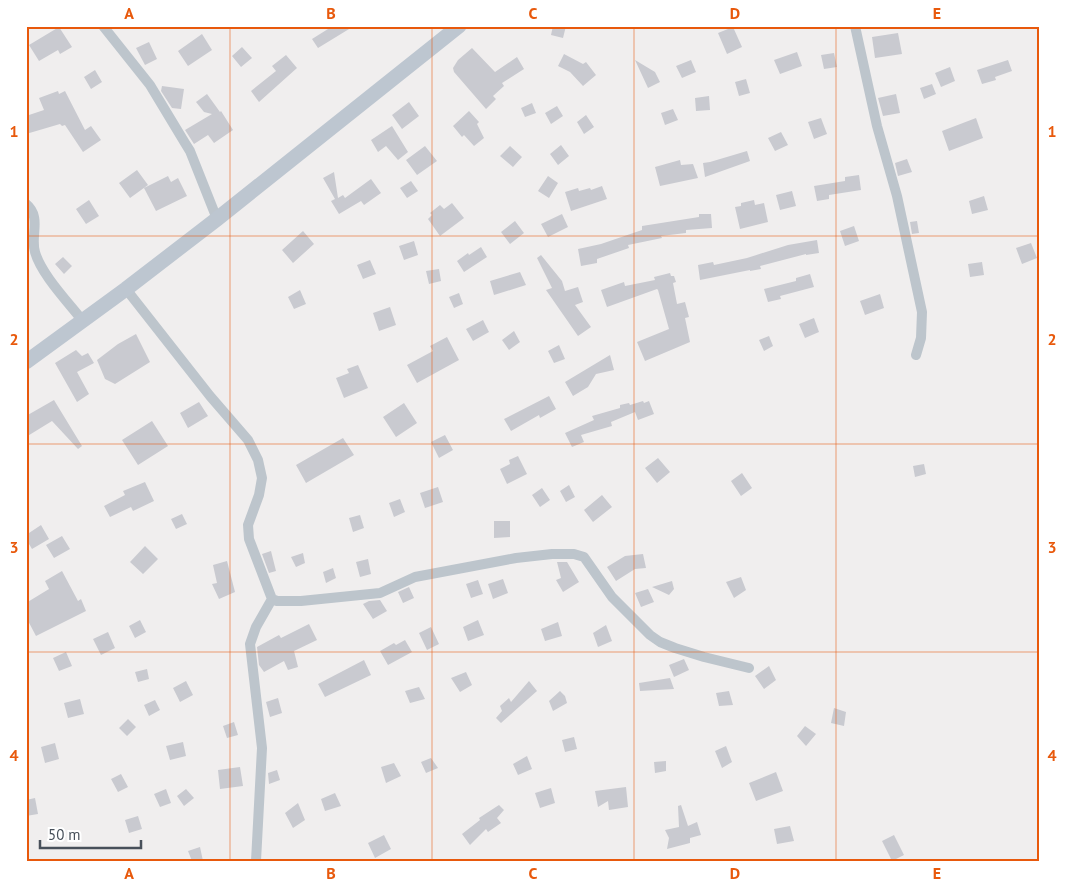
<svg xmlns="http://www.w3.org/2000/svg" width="1066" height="887" font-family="'PT Sans',sans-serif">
	<rect width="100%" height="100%" fill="#f0eeee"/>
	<!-- building -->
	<path fill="#c9cad0" d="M326 26H354L318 48 312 39 328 29Z
		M553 26H566L563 38 551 35Z
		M59 27 72 47 60 54 58 50 39 61 29 45Z
		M733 27 742 47 727 54 718 33Z
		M898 33 902 54 875 58 872 37Z
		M202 34 212 50 188 66 178 51Z
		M149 42 157 59 145 65 136 48Z
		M242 47 252 58 241 67 232 56Z
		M472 48 495 72 517 57 524 69 502 83 504 86 493 96 496 99 486 109 454 72 453 68 458 60Z
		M797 52 802 66 780 74 774 60Z
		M834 53 837 67 824 69 821 55Z
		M564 54 583 64 586 62 596 75 583 86 570 72 558 66Z
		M286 55 297 68 259 102 251 91 276 71 272 66Z
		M635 60 655 72 660 82 648 88Z
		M691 60 696 72 682 78 676 66Z
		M1008 60 1012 71 995 77 996 80 982 84 977 70Z
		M950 67 955 81 941 87 935 73Z
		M95 70 102 82 91 89 84 77Z
		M746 79 750 93 739 96 735 82Z
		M932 84 936 94 924 99 920 88Z
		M162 86 184 89 181 109 172 108 161 91Z
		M58 91 59 94 65 91 85 130 91 126 101 140 83 152 65 125 62 126 60 124 26 134V116L44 110 39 98Z
		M207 94 220 112 221 111 233 130 214 143 208 135 194 144 185 130 212 114 204 112 196 102Z
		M896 94 900 113 883 116 878 98Z
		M709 96 710 110 696 111 695 98Z
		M409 102 419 116 402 129 392 115Z
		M532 103 536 113 525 117 521 108Z
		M557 106 563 116 551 124 545 113Z
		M673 109 678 120 665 125 661 113Z
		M469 111 479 122 477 124 484 138 474 146 464 135 462 137 453 126Z
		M586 115 594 127 584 134 577 122Z
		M821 118 827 134 814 139 808 122Z
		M976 118 983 138 949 151 942 131Z
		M392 126 408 152 398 160 386 146 378 152 371 140Z
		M781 132 788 145 775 151 768 138Z
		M561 145 569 156 558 165 550 154Z
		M425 146 437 161 417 175 406 160Z
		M510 146 522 157 513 167 500 156Z
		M747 151 750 161 705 177 703 163 710 162Z
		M907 159 912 172 898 176 895 163Z
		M680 160 681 165 693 164 698 178 660 186 655 167Z
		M137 170 148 185 130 198 119 183Z
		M334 172 338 198 343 195 345 198 371 179 381 193 364 205 361 201 339 214 331 201 335 199 323 178Z
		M859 175 861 190 829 195V199L817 201 814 186 845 181V177Z
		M168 176 171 182 178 178 187 196 156 211 144 188Z
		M548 176 558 183 549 198 538 191Z
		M411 181 418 191 407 198 400 188Z
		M602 186 607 199 571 211 565 192 578 188 579 191 590 188 591 190Z
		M792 191 796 206 780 210 776 195Z
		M984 196 988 210 972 214 969 201Z
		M89 200 99 216 86 224 76 209Z
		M754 200 755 205 764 203 768 222 740 229 735 207 741 206V203Z
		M452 203 464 218 440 236 428 219 432 215 430 213 440 205 444 209Z
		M562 214 568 227 548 237 541 224Z
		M699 214H711L712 228 686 230V233L661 236 662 238 628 245 629 248 597 259V263L581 266 578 249 601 244 642 230V226L699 217Z
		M515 221 524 233 510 244 501 232Z
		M917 221 919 233 912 234 910 222Z
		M854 226 859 241 845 246 840 231Z
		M303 231 314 244 293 263 282 250Z
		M817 240 819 253 806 255V254L760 266 761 269 750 271V270L700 280 698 265 713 262 714 265 747 258 788 245Z
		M414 241 418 255 404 260 399 246Z
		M1031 243 1037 258 1022 264 1016 248Z
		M481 247 487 257 464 272 457 261 468 253 469 255Z
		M541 255 562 281 565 291 578 287 583 302 575 305 591 327 578 336 546 290 552 288 537 258Z
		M63 257 72 266 64 274 55 264Z
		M370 260 376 274 363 279 357 265Z
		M982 262 984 275 970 277 968 264Z
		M439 269 441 281 429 284 426 271Z
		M520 272 526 285 494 295 490 281Z
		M670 273 671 276H674L676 282 673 283 677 304 685 302 689 317 685 318 690 342 645 361 637 342 669 329 658 290 657 289 607 307 601 290 624 282 625 286 655 280 654 277Z
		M810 274 814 287 780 296 781 299 768 302 764 289 796 281V278Z
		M300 290 306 304 294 309 288 297Z
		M459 293 463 304 454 308 449 297Z
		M880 294 884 308 865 315 860 301Z
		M390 307 396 325 379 331 373 313Z
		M814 318 819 332 805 338 799 324Z
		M483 320 489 332 473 341 466 329Z
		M514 331 520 342 509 350 502 340Z
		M136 334 150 362 115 384 105 379 97 360 118 344Z
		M769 336 773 346 764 351 759 340Z
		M447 337 459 360 417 383 407 365 433 351 430 346Z
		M559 345 565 359 554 363 548 351Z
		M76 350 82 356 88 353 94 363 77 372 89 394 77 402 55 363Z
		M610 355 614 370 596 374 588 387 573 396 565 382Z
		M358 365 368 388 344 398 336 378 349 373 347 369Z
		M549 396 556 409 540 418 539 415 511 431 504 419Z
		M54 400 82 446 78 449 52 421 26 437V416Z
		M643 401 644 403 649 401 654 414 638 420 635 412 611 422 612 426 581 435 584 442 572 447 565 433 594 420 592 416 620 408V405L629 403 630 405Z
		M199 402 208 416 188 428 180 413Z
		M404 403 417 423 396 437 383 417Z
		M152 421 168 446 138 465 122 440Z
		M445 435 453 450 439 458 431 442Z
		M343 438 354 455 306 483 296 465Z
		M518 456 527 474 507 484 500 469 510 464 509 460Z
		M658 458 670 472 657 483 645 468Z
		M924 464 926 474 915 477 913 466Z
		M742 473 752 488 741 496 731 481Z
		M145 482 154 501 133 511 131 507 110 517 104 506 125 495 123 491Z
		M569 485 575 497 566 502 560 491Z
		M438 487 443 502 425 508 420 493Z
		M542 488 550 500 540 507 532 495Z
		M602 495 612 507 593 522 584 510Z
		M400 499 405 512 394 517 389 503Z
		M182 514 187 524 176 529 171 519Z
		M360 515 364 528 353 532 349 518Z
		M494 521H510V537L494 538Z
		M41 525 49 539 32 549 26 539V535Z
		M62 536 70 549 54 558 46 545Z
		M145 546 158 559 143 574 130 562Z
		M271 551 276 571 269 573 262 554Z
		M303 553 305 563 296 567 291 557Z
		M643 554 646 568 635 569 616 581 607 567 625 556Z
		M368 559 371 574 360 577 356 562Z
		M227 561 235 592 219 599 212 584 217 583 213 565Z
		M557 562H567L579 582 563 592 556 580 561 578Z
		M333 568 336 578 326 583 323 572Z
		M62 571 78 601 81 599 86 611 36 636 26 617V603L49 589 45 581Z
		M741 577 746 590 734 598 726 582Z
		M503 579 508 593 493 599 488 584Z
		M478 580 483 594 471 598 466 584Z
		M672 581 674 589 669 595 652 587Z
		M409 587 414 598 403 603 398 592Z
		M648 589 654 602 641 607 635 593Z
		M380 600 387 611 373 619 363 604 369 601Z
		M140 620 146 632 135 638 129 626Z
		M478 620 484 635 468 641 463 627Z
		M558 622 562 636 545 641 541 629Z
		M309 624 317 640 294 651 298 667 288 670 284 661 264 672 259 665 257 647 279 635 281 638Z
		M606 625 612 641 598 647 593 633Z
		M431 627 439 644 427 650 419 633Z
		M108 632 115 648 101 655 93 639Z
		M405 640 412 652 388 665 380 651 394 643 396 645Z
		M66 652 72 666 59 671 53 658Z
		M684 659 689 670 674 677 669 665Z
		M364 660 371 675 325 697 318 684Z
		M769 666 776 680 764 689 755 676Z
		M147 669 149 679 138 682 135 672Z
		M466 672 472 685 460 692 451 678Z
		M670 678 674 689 640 691 639 683Z
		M186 681 193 695 180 702 173 688Z
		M529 681 537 691 501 723 496 718 502 711 500 706 509 698 511 702Z
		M419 687 425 699 410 703 405 691Z
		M560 691 565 696 567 703 553 711 549 701Z
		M729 691 733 705 719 706 716 693Z
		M278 698 282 713 270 717 266 702Z
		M80 699 84 714 68 718 64 703Z
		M155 700 160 710 149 716 144 705Z
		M834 708 846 712 844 726 831 723Z
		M128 719 136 727 127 736 119 728Z
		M234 722 238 735 227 738 223 726Z
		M805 726 816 734 806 746 797 736Z
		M574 737 577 749 565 752 562 740Z
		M183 742 186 756 170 760 166 746Z
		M55 743 59 759 45 763 41 747Z
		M726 746 732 762 722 768 715 751Z
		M527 756 532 769 518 775 513 764Z
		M431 758 438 768 426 773 421 762Z
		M666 761V771L655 773 654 762Z
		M394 763 401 776 386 783 381 767Z
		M240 767 243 786 220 789 218 770Z
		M277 770 280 780 269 784 268 773Z
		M776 772 783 791 756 801 749 783Z
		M121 774 128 787 118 792 111 779Z
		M626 787 628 807 609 810 608 801 598 807 595 791Z
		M551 788 555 803 540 808 535 793Z
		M166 789 171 803 160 807 154 794Z
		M186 789 194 798 184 806 177 796Z
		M335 793 341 806 325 811 321 799Z
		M35 798 38 814 26 816V800Z
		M298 803 305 820 293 828 285 813Z
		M499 805 504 810 497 818 501 823 488 832 486 829 470 845 462 834 480 820 479 818Z
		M681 805 688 826 697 822 701 835 690 838V843L667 849 669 838 665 830 679 827 678 806Z
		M138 816 142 829 129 833 125 820Z
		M790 826 794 841 777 844 774 829Z
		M384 835 391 849 375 858 368 843Z
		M894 835 904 855 892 861 882 841Z
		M200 847 203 861H192L188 851Z"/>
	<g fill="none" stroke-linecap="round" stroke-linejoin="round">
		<!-- street -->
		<path stroke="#bdc5cc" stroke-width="10" d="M103 26 150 85 185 143 190 151 217 219
			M855 26 877 126 897 196 922 312 921 338 916 355
			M26 204C42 217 30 236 35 252 41 274 68 302 82 320
			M126 289 210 396 248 440 258 460 262 478 259 495 248 525 249 539 272 599 256 627 250 644 262 748 256 861
			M272 599 277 601H301L380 593 415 577 516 558 552 554H574L584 557 612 597 650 635 660 642 675 648 704 657 749 668"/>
		<!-- secondary -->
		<path stroke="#bdc6d0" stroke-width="15" d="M26 362 126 289 217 219 459 26"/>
	</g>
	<!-- grid -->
	<path fill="none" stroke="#e8590c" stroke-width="1" stroke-opacity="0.55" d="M230 26V861M432 26V861M634 26V861M836 26V861M26 236H1040M26 444H1040M26 652H1040"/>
	<!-- border -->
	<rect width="1066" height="887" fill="none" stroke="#ffffff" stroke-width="55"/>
	<!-- scale -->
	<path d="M40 840v8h101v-8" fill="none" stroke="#48505a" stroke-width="2.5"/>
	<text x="48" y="840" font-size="15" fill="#48505a" stroke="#ffffff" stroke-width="4" paint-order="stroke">50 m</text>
	<rect x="28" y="28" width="1010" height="832" fill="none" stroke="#e8590c" stroke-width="2"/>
	<g font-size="16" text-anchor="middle" font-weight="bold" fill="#e8590c">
		<text x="129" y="19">A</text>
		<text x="331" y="19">B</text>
		<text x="533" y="19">C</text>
		<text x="735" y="19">D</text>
		<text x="937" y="19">E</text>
		<text x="14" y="137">1</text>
		<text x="1052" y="137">1</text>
		<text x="14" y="345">2</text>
		<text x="1052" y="345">2</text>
		<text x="14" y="553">3</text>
		<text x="1052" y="553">3</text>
		<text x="14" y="761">4</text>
		<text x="1052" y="761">4</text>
		<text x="129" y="879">A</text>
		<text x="331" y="879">B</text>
		<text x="533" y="879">C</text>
		<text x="735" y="879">D</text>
		<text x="937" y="879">E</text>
	</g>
</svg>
